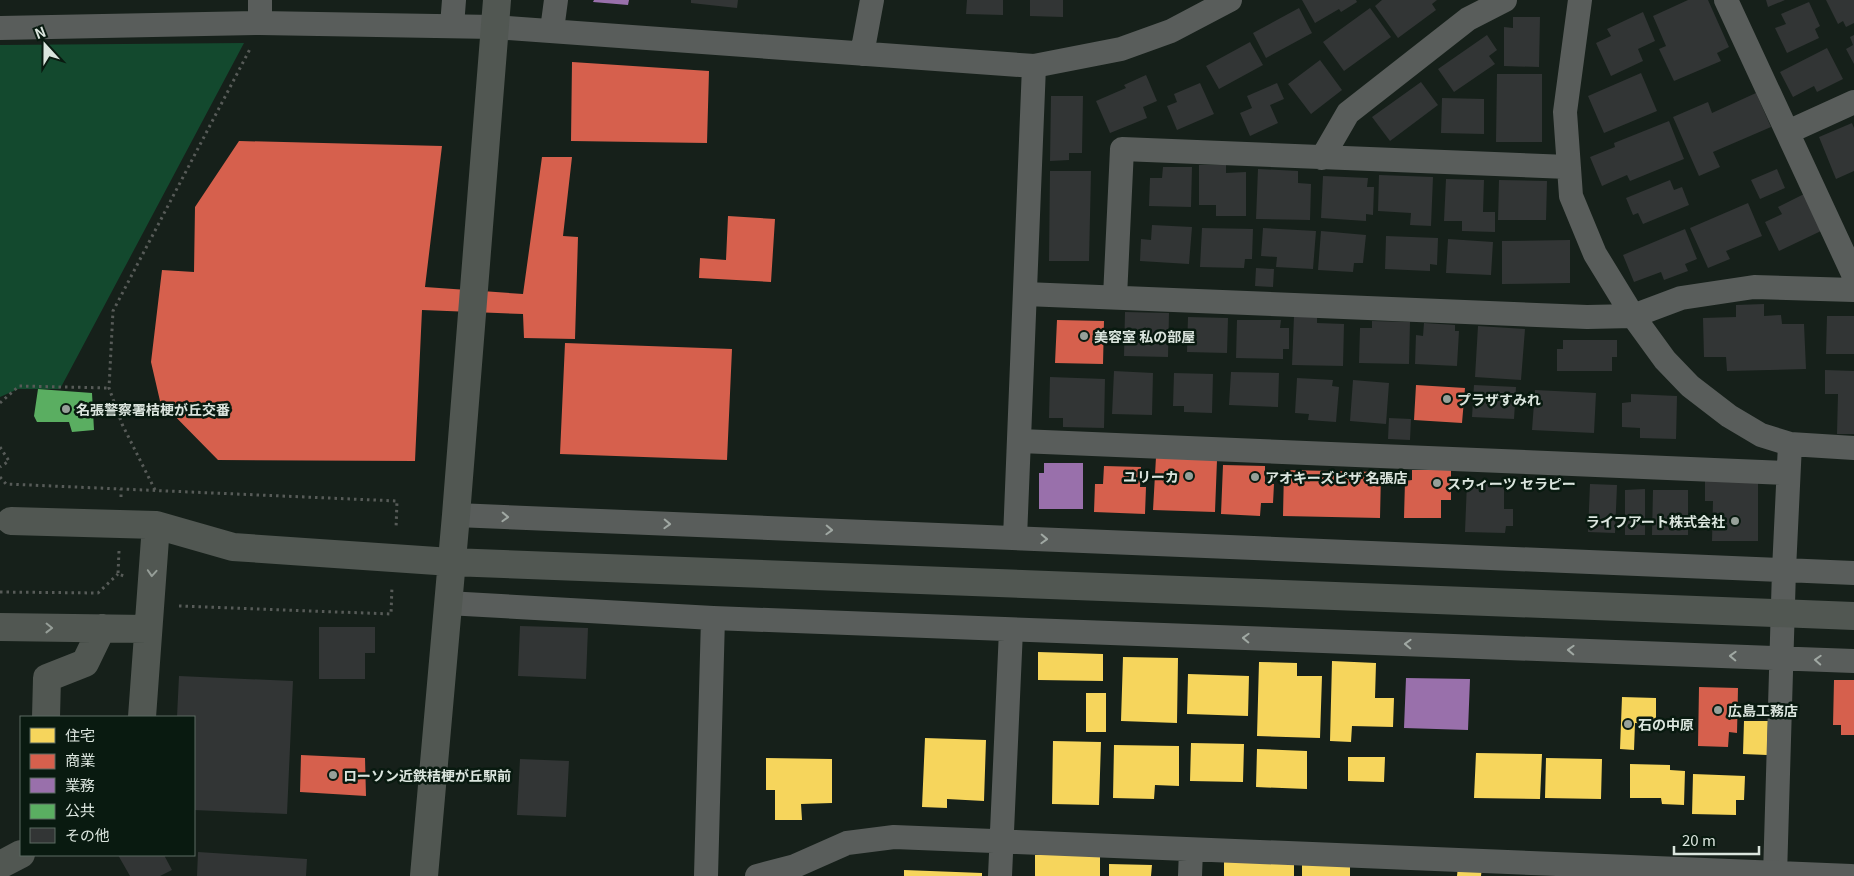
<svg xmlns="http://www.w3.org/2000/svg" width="1854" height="876" font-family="Georgia,'Noto Sans JP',serif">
	<rect width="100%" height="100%" fill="#16201a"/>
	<!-- green -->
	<path fill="#13492e" d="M244 43 60 389H18L0 397V45Z"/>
	<!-- homes -->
	<path fill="#f6d55c" d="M1038 652 1103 654V681L1038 680Z
		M1123 657 1178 658 1177 723 1121 721Z
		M1332 661 1376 663 1375 698H1394L1393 727 1352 726 1351 742 1330 741Z
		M1259 662 1297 663V676H1322L1320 738 1257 736Z
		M1188 674 1249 676 1248 716 1187 714Z
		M1086 693H1106V732H1086Z
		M1622 697 1656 698V724L1635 723 1634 750 1620 749Z
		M1744 721H1768L1767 755 1743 754Z
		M925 738 986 740 984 801 947 799V808L922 807Z
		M1053 741 1101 742 1099 805 1052 804Z
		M1191 743 1244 744 1243 782 1190 781Z
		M1114 745 1179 746V786L1155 785 1154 799 1113 798Z
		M1257 749 1307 751V789L1256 787Z
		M1476 753 1542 754 1540 799 1474 798Z
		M1348 757H1385L1384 782 1348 781Z
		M766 758 832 759V803L801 804 802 820H775V790H766Z
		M1546 758 1602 759 1601 799 1545 798Z
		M1630 764 1670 765V770L1685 771 1684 805 1662 804 1661 798H1630Z
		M1693 774 1745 776 1744 800H1736V815L1692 814Z
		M1100 853V876H1035V855Z
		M1224 858 1294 859V876H1224Z
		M1302 861H1350V876H1302Z
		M1109 864 1152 865 1151 876H1109Z
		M1458 866 1482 867 1481 876H1457Z
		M904 870 982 873V876H904Z"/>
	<!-- shops -->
	<path fill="#d6604d" d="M572 62 709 71 707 143 571 141Z
		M239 141 442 146 425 287 523 294 542 157H572L563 236 578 237 575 339 524 338 523 314 422 310 415 461 218 460 160 401 151 362 162 270 194 272 195 207Z
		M728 216 775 219 771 282 699 278 700 258 726 260Z
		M1057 320 1104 321 1103 364 1055 363Z
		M565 343 732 349 727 460 560 454Z
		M1416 385 1465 388 1462 423 1414 420Z
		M1156 457 1217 460 1215 512 1153 510Z
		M1223 465 1265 466V484H1274L1273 503H1261L1260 516 1221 514Z
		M1104 466 1141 467 1140 487H1146L1145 514 1094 512 1095 484H1103Z
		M1284 470 1381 472 1380 518 1283 516Z
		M1412 470H1451V500H1441V518H1404L1405 481 1412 480Z
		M1834 680H1854V735H1841V725H1833Z
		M1699 687 1738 688 1737 733 1729 732 1728 747 1698 746Z
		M301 755 365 758 366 796 300 792Z"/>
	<!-- offices -->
	<path fill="#9970ab" d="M594 0H629L628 5 593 2Z
		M1044 463H1083V509H1039V473H1044Z
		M1406 678 1470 679 1468 730 1404 728Z"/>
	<!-- public -->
	<path fill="#5aae61" d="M38 389 92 393 94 430 72 432 69 422H37L34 416Z"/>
	<!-- building -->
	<path fill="#323535" d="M691 0H738L737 8 691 3Z
		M967 0H1003V15L966 14Z
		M1030 0H1063V17L1030 16Z
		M1302 0H1356L1357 2 1341 12 1339 9 1315 23Z
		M1382 0H1437L1432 4 1436 10 1398 38 1375 6Z
		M1688 0H1708L1729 47 1717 53 1721 61 1674 81 1659 49 1666 46 1653 16Z
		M1766 0H1785L1768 7Z
		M1826 0H1854V23L1846 27 1843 21 1838 24Z
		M1809 2 1820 26 1815 29 1819 38 1787 53 1775 28 1786 24 1781 14Z
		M1299 8 1312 33 1266 58 1253 33Z
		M1370 8 1391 37 1344 71 1323 42Z
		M1643 12 1655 41 1638 49 1643 61 1611 76 1596 43 1611 36 1607 29Z
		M1513 17H1540L1539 67 1504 66V27L1513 28Z
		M1487 35 1497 50 1489 56 1495 64 1454 92 1438 69Z
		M1854 35V64L1846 49 1853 45 1850 37Z
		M1250 42 1263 65 1219 89 1206 66Z
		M1827 48 1843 79 1817 92 1814 86 1793 97 1780 72Z
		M1320 60 1342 90 1311 114 1288 84Z
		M1641 73 1657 111 1604 133 1588 96Z
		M1497 74H1542V142H1496Z
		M1146 75 1157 101 1143 107 1147 118 1110 133 1096 101 1126 88 1124 85Z
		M1421 82 1438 105 1390 141 1372 117Z
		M1200 83 1214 114 1177 130 1167 106 1177 102 1174 94Z
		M1277 83 1284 99 1270 105 1278 123 1250 136 1240 113 1252 108 1247 96Z
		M1756 93 1771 127 1713 152 1720 167 1699 176 1673 117 1708 102 1712 113Z
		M1051 96H1083L1082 153H1069V160L1050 161Z
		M1442 98 1484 99V134L1441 133Z
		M1669 121 1684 159 1630 181 1627 175 1602 186 1590 157 1615 147 1614 143Z
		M1852 123 1854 128V171L1836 179 1819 137Z
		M1199 165H1226V173L1246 172V216H1216V205H1199Z
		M1163 167H1192L1191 207 1149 206 1150 178H1162Z
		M1258 169 1298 171V183L1311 184 1310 220 1256 219Z
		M1777 169 1785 188 1760 199 1751 180Z
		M1050 171H1091L1089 261H1049Z
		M1379 175 1433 177 1431 226 1410 225 1411 213 1378 211Z
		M1323 176 1368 178 1367 187H1374L1373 215 1366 214V221L1321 218Z
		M1446 179 1484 180 1483 212H1495V232L1462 231V221H1444Z
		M1499 180 1547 181 1546 220H1498Z
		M1670 180 1674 190 1682 187 1689 205 1643 224 1638 213 1633 215 1626 198Z
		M1804 194 1821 231 1779 251 1765 222 1782 214 1778 207Z
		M1748 203 1762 236 1726 251 1730 259 1708 268 1690 228Z
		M1152 225 1192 227 1189 264 1140 261 1141 239 1151 240Z
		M1202 228 1253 229 1252 259H1245L1244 268 1200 267Z
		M1263 228 1316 231 1313 269 1276 267 1277 257 1261 256Z
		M1685 229 1697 259 1685 264 1688 271 1664 280 1661 272 1634 282 1623 255Z
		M1321 231 1366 235 1363 263H1354L1353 272 1318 270Z
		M1386 236 1438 238 1437 265 1430 264V271L1385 269Z
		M1448 239 1493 242 1491 275 1446 273Z
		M1570 240V283L1502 284V241Z
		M1256 268 1274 269 1273 287 1255 286Z
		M1764 304V316L1781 315 1782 324H1804L1806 369 1727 371 1726 357H1704L1703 318 1736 317V305Z
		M1125 312 1169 313 1168 357 1124 356Z
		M1294 316 1317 317V323L1344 324 1343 366 1292 365Z
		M1827 316H1854V354H1826Z
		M1188 317 1228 318 1227 353 1187 352Z
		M1237 320H1281L1280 328H1289V349H1283V359L1236 358Z
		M1372 321 1410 322 1409 364 1359 363 1360 328H1372Z
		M1424 323 1455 325V331H1459L1457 366 1415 364 1416 335 1423 336Z
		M1478 326 1525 329 1521 380 1475 377Z
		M1563 340H1617V357H1612V371H1557V349H1563Z
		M1825 370 1854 371V434H1837L1838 394H1825Z
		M1114 371 1153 373 1152 415 1112 414Z
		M1231 372 1279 373 1278 407 1229 405Z
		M1174 373 1213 374 1212 413 1184 412V406H1173Z
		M1050 377 1105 379 1104 428 1063 427V418H1049Z
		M1297 378 1333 380 1332 386 1339 387 1336 422 1308 420 1309 414 1295 413Z
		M1353 380 1389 383 1386 424 1350 421Z
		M1474 385 1516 387 1514 419 1472 417Z
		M1535 390 1596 393 1594 433 1532 430Z
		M1631 394 1677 396 1676 439 1640 438V428L1622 427V403L1631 402Z
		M1389 418 1411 419 1410 440 1388 439Z
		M1705 479H1758V541H1712L1713 501H1705Z
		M1467 482H1504V509H1513V526H1506L1505 533 1465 532Z
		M1590 484 1617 485 1615 533 1588 532Z
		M1645 489V535H1625V490Z
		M1653 490H1688V535H1652Z
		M520 626 588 628 586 679 518 676Z
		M319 627H375V653H365V679H319Z
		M179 676 293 681 287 814 194 810V717H177Z
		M520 759 569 761 566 817 517 815Z
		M198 852 307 859 306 876H197Z
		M118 855H164L172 870 160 876H130Z"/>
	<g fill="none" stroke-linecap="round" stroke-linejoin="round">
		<!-- path -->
		<path stroke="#575b58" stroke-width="3" stroke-dasharray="2.5 4" stroke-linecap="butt" d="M0 403 19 386 109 388
			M0 447 9 461 0 467
			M0 477 6 484 397 501 396 529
			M155 490 122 424 109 388 113 311 250 49
			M121 497V489
			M119 551 118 574 124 576
			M0 592 98 593 118 574
			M179 606 391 614 392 586"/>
		<!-- street -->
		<path stroke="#595d5b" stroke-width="24" d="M1580 0 1565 112 1571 196 1595 254 1633 316 1665 360 1690 386 1729 416 1761 435 1790 444
			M1726 0 1854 276
			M260 23V0
			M452 26 454 0
			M0 28 260 23 494 27 1034 66 1121 49 1171 31 1230 0
			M552 30 556 0
			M862 54 872 0
			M1788 132 1854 102
			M1322 158 1348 113 1468 19 1505 0
			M1025 294 1587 317 1633 316 1681 298 1754 287 1854 290
			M1115 297 1122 149 1568 167
			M1020 441 1788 473
			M456 515 1854 573
			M1015 538 1034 66
			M447 603 713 618 1854 661
			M706 876 713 618
			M757 876 795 866 847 843 894 837 1851 876
			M1000 876 1011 630
			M1190 876 1191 850
			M1775 876 1784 570 1790 444 1854 448"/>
		<!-- secondary -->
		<path stroke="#515752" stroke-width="28" d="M11 521 156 525 233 547 451 562 1854 616
			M0 627 147 629
			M46 717 47 678 85 663 102 628
			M142 717 156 525
			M0 865 21 854
			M424 876 456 515 497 0"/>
	</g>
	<!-- one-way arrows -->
	<defs><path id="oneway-chevron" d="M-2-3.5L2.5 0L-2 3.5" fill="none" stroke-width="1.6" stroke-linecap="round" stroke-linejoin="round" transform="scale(1.25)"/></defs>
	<g stroke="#a0a8a3">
		<use href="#oneway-chevron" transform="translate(505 517) rotate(2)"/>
		<use href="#oneway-chevron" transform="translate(667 524) rotate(2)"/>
		<use href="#oneway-chevron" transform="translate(829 530) rotate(2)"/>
		<use href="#oneway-chevron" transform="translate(1044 539) rotate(2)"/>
		<use href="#oneway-chevron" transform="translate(1246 638) rotate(-178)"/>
		<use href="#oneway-chevron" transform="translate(1408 644) rotate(-178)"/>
		<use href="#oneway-chevron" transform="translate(1571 650) rotate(-178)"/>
		<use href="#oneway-chevron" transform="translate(1733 656) rotate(-178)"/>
		<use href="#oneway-chevron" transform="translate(1818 660) rotate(-177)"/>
	</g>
	<g stroke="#969e98">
		<use href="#oneway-chevron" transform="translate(152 573) rotate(94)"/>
		<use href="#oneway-chevron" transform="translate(49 628) rotate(1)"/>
	</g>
	<!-- markers -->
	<g fill="#96a099" stroke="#091a10" stroke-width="2">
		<circle cx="1084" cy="336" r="5"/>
		<circle cx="1447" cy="399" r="5"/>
		<circle cx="66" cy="409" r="5"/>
		<circle cx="1189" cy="476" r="5"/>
		<circle cx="1255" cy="477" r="5"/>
		<circle cx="1437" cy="483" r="5"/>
		<circle cx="1735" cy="521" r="5"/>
		<circle cx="1718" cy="710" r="5"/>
		<circle cx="1628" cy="724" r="5"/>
		<circle cx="333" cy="775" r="5"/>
	</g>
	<g text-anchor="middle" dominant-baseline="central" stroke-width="5" stroke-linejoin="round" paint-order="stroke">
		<!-- poi labels -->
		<g font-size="14" font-weight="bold" fill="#dbe5de" stroke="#091a10" text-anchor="start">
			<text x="1094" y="336">美容室 私の部屋</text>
			<text x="1457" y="399">プラザすみれ</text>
			<text x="76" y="409">名張警察署桔梗が丘交番</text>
			<text x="1179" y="476" text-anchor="end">ユリーカ</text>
			<text x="1265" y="477">アオキーズピザ 名張店</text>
			<text x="1447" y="483">スウィーツ セラピー</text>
			<text x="1725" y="521" text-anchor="end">ライフアート株式会社</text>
			<text x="1728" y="710">広島工務店</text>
			<text x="1638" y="724">石の中原</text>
			<text x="343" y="775">ローソン近鉄桔梗が丘駅前</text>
		</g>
	</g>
	<!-- legend -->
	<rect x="20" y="716" width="175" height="140" fill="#091a10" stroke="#5d6b62"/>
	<rect x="30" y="728" width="25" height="15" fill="#f6d55c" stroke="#5d6b62"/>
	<text x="65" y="741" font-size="15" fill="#dbe5de">住宅</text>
	<rect x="30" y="754" width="25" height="15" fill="#d6604d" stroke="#5d6b62"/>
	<text x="65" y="766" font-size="15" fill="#dbe5de">商業</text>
	<rect x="30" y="778" width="25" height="15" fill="#9970ab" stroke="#5d6b62"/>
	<text x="65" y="791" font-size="15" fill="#dbe5de">業務</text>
	<rect x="30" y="804" width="25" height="15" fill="#5aae61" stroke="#5d6b62"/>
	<text x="65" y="816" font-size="15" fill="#dbe5de">公共</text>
	<rect x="30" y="828" width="25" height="15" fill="#323535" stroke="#5d6b62"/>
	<text x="65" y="841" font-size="15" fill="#dbe5de">その他</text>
	<!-- north arrow -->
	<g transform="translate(45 45) rotate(339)" stroke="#091a10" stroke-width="4" paint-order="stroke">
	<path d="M0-4L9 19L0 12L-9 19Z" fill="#dbe5de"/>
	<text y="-8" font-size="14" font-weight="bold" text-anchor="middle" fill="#dbe5de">N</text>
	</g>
	<!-- scale -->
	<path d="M1674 846v8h85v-8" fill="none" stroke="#dbe5de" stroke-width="2.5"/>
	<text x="1682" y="846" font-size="15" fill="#dbe5de" stroke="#091a10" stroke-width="4" paint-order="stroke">20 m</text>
</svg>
